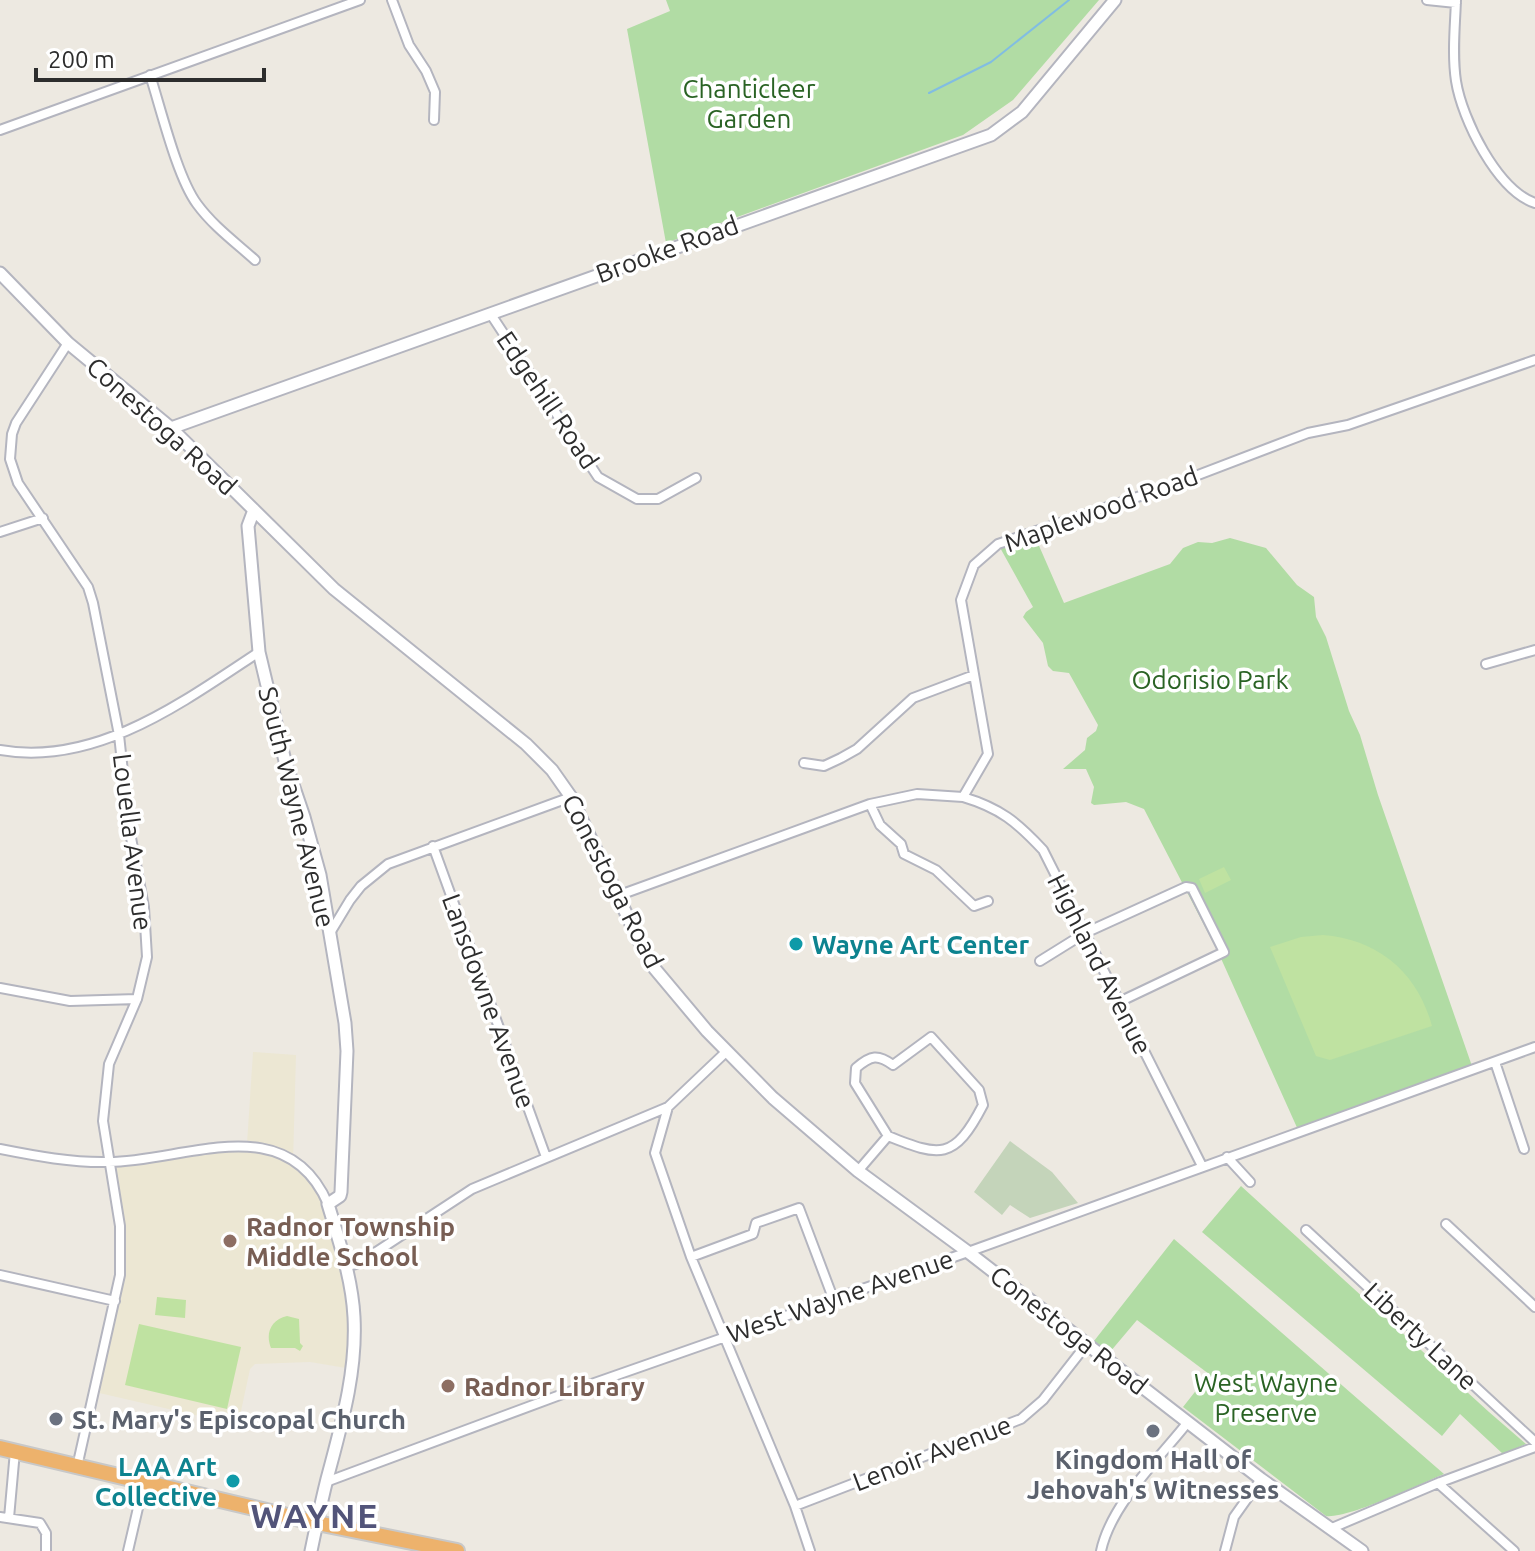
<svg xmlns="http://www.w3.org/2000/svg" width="1535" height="1551" font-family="Ubuntu,sans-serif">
	<rect width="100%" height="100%" fill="#ede9e1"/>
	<!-- education -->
	<path fill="#ece7d3" d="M253 1052 296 1055 293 1162 317 1184 348 1276 352 1369 310 1362 255 1364 250 1369 238 1425 95 1392 109 1324 121 1248 110 1162 247 1144Z"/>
	<!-- green -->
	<path fill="#b1dca4" d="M666 0H1099L1013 100 963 135 666 243 627 29 670 11Z
		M1033 532 1064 603 1170 564 1183 548 1198 542 1212 543 1230 538 1266 548 1297 585 1314 597 1316 617 1326 637 1349 711 1360 735 1378 795 1473 1069 1299 1132 1219 954 1144 809 1126 802 1094 805 1091 803 1094 787 1086 769H1063L1085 750 1087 738 1096 731 1098 725 1069 673 1053 671 1048 666 1043 643 1023 617 1026 612 1033 607 998 544Z
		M1241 1186 1489 1412 1526 1444 1503 1454 1460 1414 1442 1436 1202 1232Z
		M1174 1239 1444 1474C1420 1484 1348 1519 1326 1516L1183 1407 1209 1374 1137 1320 1110 1352 1094 1341Z"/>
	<!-- cemetery -->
	<path fill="#c4d4ba" d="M1010 1141 1052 1172 1078 1203 1030 1218 1010 1205 1002 1215 974 1192Z"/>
	<!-- pitch -->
	<path fill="#bfe2a1" d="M1224 867 1231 880 1205 893 1199 879Z
		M1323 935C1378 939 1418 973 1432 1026L1330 1060 1316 1056 1270 947 1301 937Z
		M157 1297 186 1300 185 1318 155 1315Z
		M287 1316 299 1319 300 1343 303 1346 300 1351 295 1348H271C265 1333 271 1320 287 1316Z
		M139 1324 241 1347 227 1409 125 1385Z"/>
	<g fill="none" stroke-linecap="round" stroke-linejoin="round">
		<!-- stream -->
		<path stroke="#81bde2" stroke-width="2" d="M929 93 991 62 1069 0"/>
		<defs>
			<path id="street" d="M392 0 409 45 426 71 435 92 434 120
				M1427 0 1456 3
				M1456 0C1455 27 1452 54 1456 81 1462 119 1497 190 1535 203
				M150 75C161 109 177 177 197 204 213 226 235 242 255 260
				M0 130 360 0
				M490 313 598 477 637 499H658L696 478
				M68 343 16 423 12 434 10 459 18 483 88 587 93 603 119 735 129 827 144 907 147 957 137 999 109 1064 103 1121 120 1226V1275L77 1467
				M0 532 43 518
				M1486 664 1535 650
				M0 750C96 767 183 702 259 652
				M804 763 824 766 841 758 857 749 913 698 974 675
				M963 797C1000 808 1017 822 1043 850L1202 1166
				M870 804 880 825 901 844 904 854 936 870 974 906 988 901
				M433 846 546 1157
				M617 896 870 804 917 794 963 797 988 754 961 600 974 565 998 544 1164 488 1308 433 1348 425 1535 360
				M330 933 350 900 361 886 388 864 571 797
				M1040 961 1085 933 1186 887 1192 888 1224 952 1119 1002
				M0 988 70 1001 137 999
				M727 1051 668 1107 655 1153 691 1257 795 1506 810 1551
				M1495 1062 1524 1149
				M0 1149C35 1156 73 1163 109 1162 184 1162 286 1107 328 1204
				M1227 1157 1250 1182
				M858 1171 888 1136C940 1157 954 1161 983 1105L979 1090 931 1037 893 1065C878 1054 871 1055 856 1068L855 1083 888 1136
				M1446 1224 1535 1307
				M1306 1230 1535 1442
				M691 1257 753 1234 756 1223 799 1208 833 1298
				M346 1266 356 1264 373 1254 472 1189 668 1107
				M0 1275 115 1301
				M326 1482 560 1395 968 1252 1535 1047
				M1438 1483 1514 1551
				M795 1506 1021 1419 1043 1400 1086 1345
				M0 1517 40 1523 46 1533V1551
				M9 1518 15 1451
				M1332 1528 1438 1483 1535 1447
				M128 1551 144 1482
				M1101 1551C1111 1504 1158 1460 1188 1422
				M1225 1551 1234 1517 1261 1479"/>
			<path id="secondary" d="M0 273 68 343 171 428 334 589 526 744 552 770 571 797 641 945 655 969 707 1031 773 1098 858 1171 968 1252 1261 1479 1362 1551
				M171 428 991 135 1022 112 1115 0
				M254 510 248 526 259 652 285 761 304 817 320 875 345 1023 347 1051 341 1192 340 1196 328 1204C339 1241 352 1278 354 1317 357 1373 341 1426 327 1479 321 1503 316 1527 311 1551"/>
			<path id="highway" d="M0 1448 317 1523 457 1551"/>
		</defs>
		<!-- street casing -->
		<use href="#street" stroke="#b4b5bf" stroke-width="12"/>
		<!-- secondary casing -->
		<use href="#secondary" stroke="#b4b5bf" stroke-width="15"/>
		<!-- highway casing -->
		<use href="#highway" stroke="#c8c8c8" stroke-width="18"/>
		<!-- street -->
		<use href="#street" stroke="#fff" stroke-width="8"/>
		<!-- secondary -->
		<use href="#secondary" stroke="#fff" stroke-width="11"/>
		<!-- highway -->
		<use href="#highway" stroke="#edb26c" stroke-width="14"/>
	</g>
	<!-- markers -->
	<g fill="#0f9aa8" stroke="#fff" stroke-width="3">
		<circle cx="796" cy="944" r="8"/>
		<circle cx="233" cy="1481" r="8"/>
	</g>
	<g fill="#8d6e63" stroke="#fff" stroke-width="3">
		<circle cx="230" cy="1241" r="8"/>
		<circle cx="448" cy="1386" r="8"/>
	</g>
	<g fill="#6b7280" stroke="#fff" stroke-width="3">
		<circle cx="56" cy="1419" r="8"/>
		<circle cx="1153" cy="1431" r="8"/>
	</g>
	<g text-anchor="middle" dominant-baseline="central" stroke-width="7" stroke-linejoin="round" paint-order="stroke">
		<!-- park labels -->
		<g font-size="26" fill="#2a6324" stroke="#fff">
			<text x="749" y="88">Chanticleer<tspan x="749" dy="30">Garden</tspan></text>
			<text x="1210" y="679">Odorisio Park</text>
			<text x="1266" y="1382">West Wayne<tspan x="1266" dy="30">Preserve</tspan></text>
		</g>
		<!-- street labels -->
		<g font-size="26" fill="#2d2d2d" stroke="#fff">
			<text transform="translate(667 249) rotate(-20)">Brooke Road</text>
			<text transform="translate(548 400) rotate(56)">Edgehill Road</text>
			<text transform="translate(162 426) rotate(42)">Conestoga Road</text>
			<text transform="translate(1101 509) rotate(-20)">Maplewood Road</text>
			<text transform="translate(297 807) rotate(76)">South Wayne Avenue</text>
			<text transform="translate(133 842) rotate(83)">Louella Avenue</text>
			<text transform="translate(613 881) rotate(63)">Conestoga Road</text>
			<text transform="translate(1100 964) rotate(63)">Highland Avenue</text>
			<text transform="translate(489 1001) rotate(70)">Lansdowne Avenue</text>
			<text transform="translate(840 1296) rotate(-19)">West Wayne Avenue</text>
			<text transform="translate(1069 1330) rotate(38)">Conestoga Road</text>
			<text transform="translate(1421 1336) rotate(43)">Liberty Lane</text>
			<text transform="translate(932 1453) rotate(-21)">Lenoir Avenue</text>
		</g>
		<!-- culture labels -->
		<g font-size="26" font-weight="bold" fill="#0d838f" stroke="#fff" text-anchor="start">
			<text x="812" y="944">Wayne Art Center</text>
			<text x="217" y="1466" text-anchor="end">LAA Art<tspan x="217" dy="30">Collective</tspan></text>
		</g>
		<!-- education labels -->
		<g font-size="26" font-weight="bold" fill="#785e54" stroke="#fff" text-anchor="start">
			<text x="246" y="1226">Radnor Township<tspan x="246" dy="30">Middle School</tspan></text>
			<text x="464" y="1386">Radnor Library</text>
		</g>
		<!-- worship labels -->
		<g font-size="26" font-weight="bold" fill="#5b616d" stroke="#fff" text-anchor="start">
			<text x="72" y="1419">St. Mary's Episcopal Church</text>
			<text x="1153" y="1459" text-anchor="middle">Kingdom Hall of<tspan x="1153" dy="30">Jehovah's Witnesses</tspan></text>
		</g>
		<!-- district labels -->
		<g font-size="34" font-weight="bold" letter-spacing="2" fill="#525479" stroke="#fff">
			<text x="315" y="1515">WAYNE</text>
		</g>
	</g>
	<!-- scale -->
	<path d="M36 68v12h228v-12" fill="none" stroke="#2d2d2d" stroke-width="4"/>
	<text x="48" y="68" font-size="24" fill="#2d2d2d" stroke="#ffffff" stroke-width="6" paint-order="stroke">200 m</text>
</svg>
